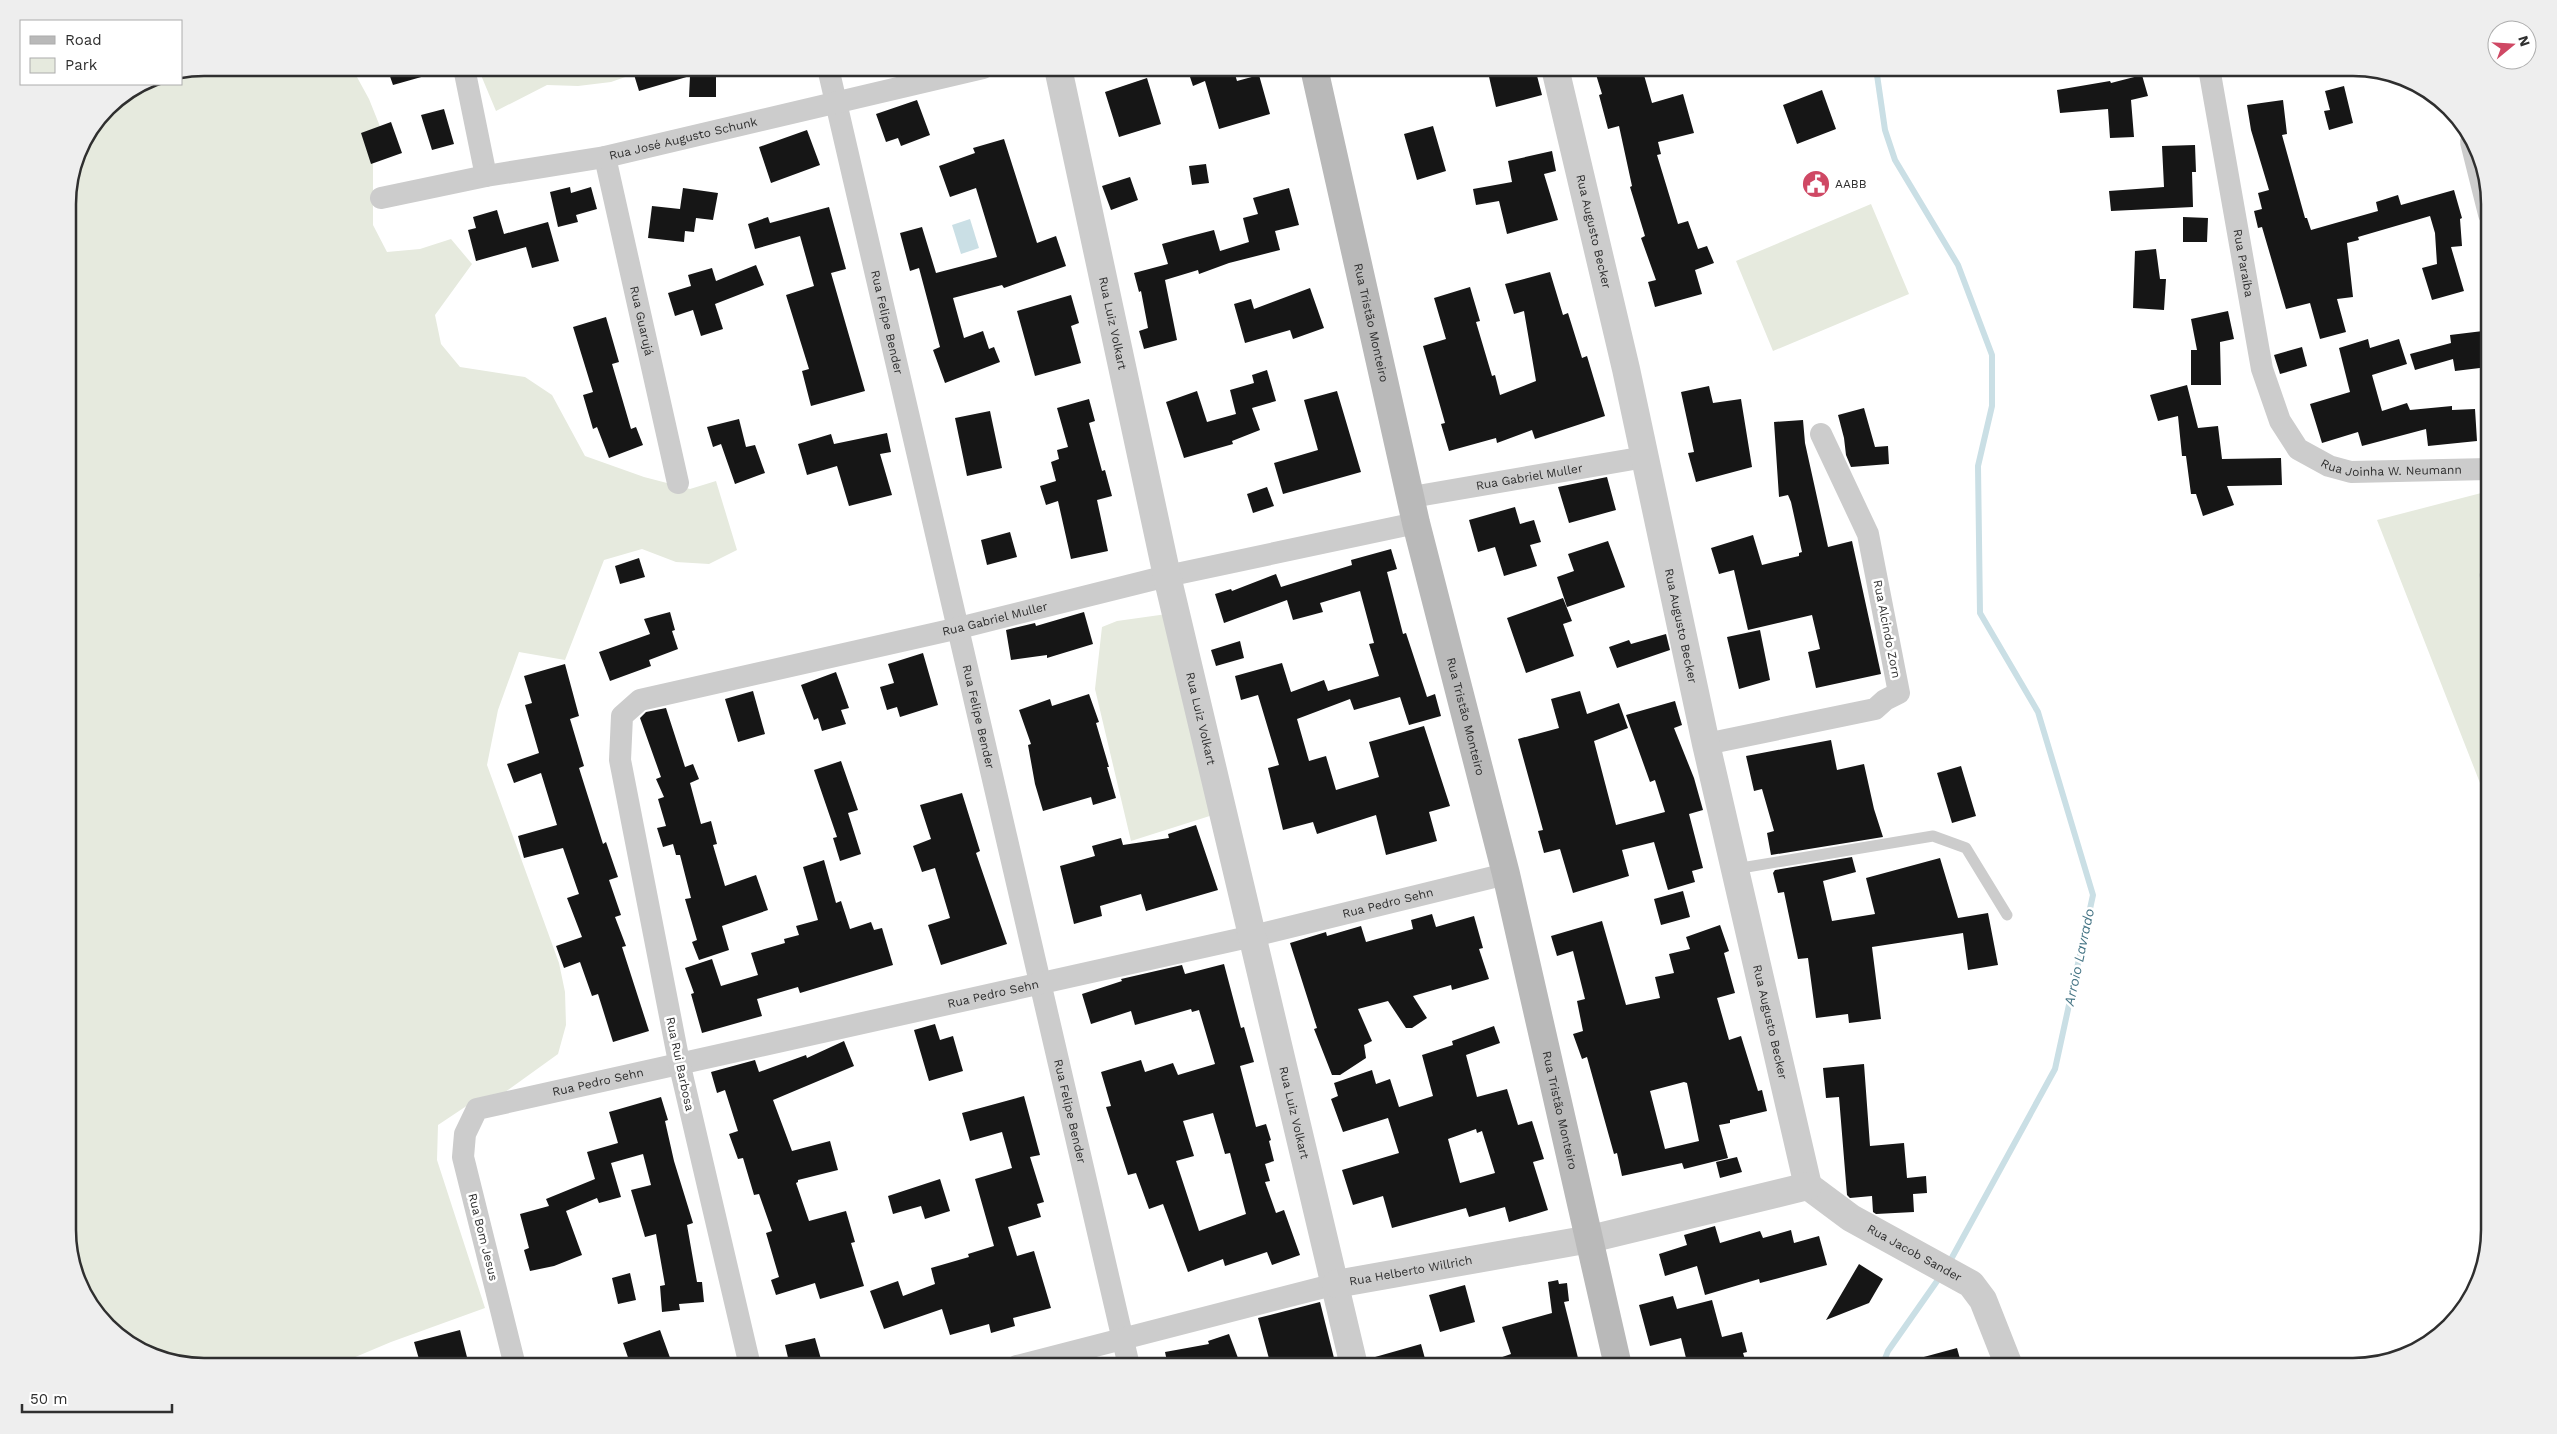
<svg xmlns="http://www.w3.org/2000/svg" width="2557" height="1434" font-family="'Work Sans',sans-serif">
	<rect width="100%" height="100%" fill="#fff"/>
	<!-- green -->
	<path fill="#e6eade" d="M204 68H352L369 99 381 129 373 161V225L387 252 420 249 451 239 472 264 435 315 441 344 460 367 525 377 552 395 585 456 644 477 690 489 716 481 737 550 709 564 676 562 642 549 604 560 565 660 519 652 498 710 487 765 559 963 565 992 566 1025 558 1054 501 1095 468 1105 438 1125 437 1160 485 1308 391 1342 334 1366H204L136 1348 90 1305 68 1238V196L78 152 108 107 143 84H181V72Z
		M478 68H651L611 82 578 86 547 85 496 111Z
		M1871 204 1909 294 1773 351 1736 261Z
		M2489 491V806L2377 520Z
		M1167 614 1216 814 1131 841 1095 689 1102 627 1117 621Z"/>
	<!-- water -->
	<path fill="#cadfe5" d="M970 219 979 248 961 254 952 225Z"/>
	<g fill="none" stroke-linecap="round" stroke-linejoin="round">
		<!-- stream -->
		<path stroke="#cadfe5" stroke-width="6" d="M1876 68 1885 130 1895 160 1958 265 1992 355V406L1978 466 1980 613 2038 712 2093 895 2055 1069 1949 1263
			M1882 1366 1888 1351 1942 1274"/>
	</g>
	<!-- building -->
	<path fill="#161616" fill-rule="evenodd" d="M387 68H439V72L393 85Z
		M632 68H716V97H689L690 76 639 91Z
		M1187 68H1238V70L1234 71 1237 81 1259 75 1270 114 1219 129 1205 81 1193 86Z
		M1487 68H1535L1542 95 1496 107Z
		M1594 68H1642L1652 103 1683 94 1694 133 1658 142 1661 154 1657 155 1678 224 1688 221 1698 249 1707 246 1714 263 1695 270 1702 294 1655 307 1648 282 1656 280 1641 238 1645 236 1630 187 1632 186 1619 126 1608 129 1599 95 1602 94Z
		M2142 75 2148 96 2131 100 2134 137 2110 138 2108 109 2060 113 2057 90 2110 81 2111 83Z
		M1147 78 1161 124 1119 137 1105 92Z
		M2344 86 2353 123 2329 130 2324 111 2330 110 2325 91Z
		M1822 90 1836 129 1797 144 1783 105Z
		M917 100 930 135 901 146 898 138 886 142 876 114Z
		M2283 100 2287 134 2282 135 2305 218H2307L2311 230 2378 211 2376 202 2398 195 2401 205 2454 190 2462 218 2460 219 2462 246 2451 247 2464 291 2432 300 2422 268 2437 264 2435 233 2430 216 2358 237 2359 240 2347 243 2353 297 2337 299 2346 332 2320 339 2310 303 2286 309 2262 227 2258 228 2254 211 2262 209 2258 193 2269 190 2251 130 2247 105Z
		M444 109 454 144 432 150 421 115Z
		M391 122 402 153 371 164 361 133Z
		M1433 126 1446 171 1417 180 1404 134Z
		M807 130 820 165 771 183 759 147Z
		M1004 139 1037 243 1056 236 1066 266 1004 288 1002 285 953 298 964 338 983 331 989 349 994 347 1000 362 945 383 933 350 940 347 919 268 910 271 900 233 922 227 936 273 997 257 976 188 950 197 939 166 975 153 973 148Z
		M2195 145 2196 172H2192L2193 207 2111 211 2109 191 2164 187 2162 146Z
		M1552 151 1556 171 1544 174 1558 220 1507 234 1499 201 1476 205 1473 189 1512 182 1508 161Z
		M1206 164 1209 183 1192 185 1189 166Z
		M1130 177 1138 200 1111 210 1102 186Z
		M570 187 571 193 591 187 597 209 576 215 578 222 558 227 550 192Z
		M683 188 718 193 713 220 696 218 694 232 685 231 684 242 648 238 652 206 680 209Z
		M1289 188 1299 225 1275 231 1280 250 1229 263 1199 274 1198 270 1165 280 1177 340 1144 349 1139 331 1148 328 1141 291 1139 292 1134 273 1168 264 1162 244 1187 237 1214 230 1220 251 1249 242 1243 218 1258 214 1253 198Z
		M829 207 846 269 831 273 865 391 811 406 802 371 809 369 786 295 814 286 800 236 755 249 748 224 768 217 770 223Z
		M497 210 504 234 548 222 559 261 532 268 526 247 476 261 468 230 476 228 473 217Z
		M2183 217 2208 218 2207 242H2183Z
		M2156 249 2160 279H2166L2164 310 2133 308 2135 251Z
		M756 265 764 285 715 304 723 329 701 336 693 310 675 316 668 293 691 286 688 275 712 268 716 281Z
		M1550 272 1563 315 1568 313 1582 358 1587 356 1605 416 1535 439 1532 430 1497 443 1496 438 1449 451 1441 424 1445 423 1423 346 1446 339 1434 298 1470 287 1480 321 1476 322 1492 376 1495 375 1500 395 1536 381 1524 311 1514 314 1505 284Z
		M1310 288 1324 328 1293 339 1290 330 1245 343 1234 304 1251 299 1254 309Z
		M1071 295 1079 323 1071 326 1081 363 1035 376 1017 311Z
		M2228 311 2234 339 2220 342 2221 385H2191V350H2197L2191 319Z
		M606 317 619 362 612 364 631 429 636 427 643 445 609 458 597 427 593 429 583 395 593 392 573 327Z
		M2483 331 2488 367 2455 371 2453 359 2415 370 2410 354 2451 343 2450 335Z
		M2368 339 2370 348 2399 339 2407 364 2372 375 2382 411 2407 403 2410 410 2452 406V410L2475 409 2477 441 2428 446 2426 429 2362 446 2358 432 2322 443 2310 404 2350 392 2339 348Z
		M2302 347 2307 366 2280 374 2274 355Z
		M1267 370 1276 401 1252 408 1260 430 1232 441 1233 444 1184 458 1166 402 1197 391 1207 422 1236 414 1230 390 1254 383 1252 375Z
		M2187 385 2198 428 2218 426 2222 459 2281 458 2282 485 2227 486 2234 505 2203 516 2196 494H2191L2186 456H2182L2178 416 2158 421 2150 395Z
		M1709 386 1713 403 1741 399 1752 467 1696 482 1688 453 1694 452 1681 392Z
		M1337 391 1361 472 1283 494 1274 463 1318 450 1304 400Z
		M1089 399 1095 421 1089 423 1102 471 1105 470 1112 496 1097 500 1108 551 1071 559 1058 501 1046 505 1040 486 1056 481 1051 462 1059 459 1057 450 1068 447 1057 408Z
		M1864 408 1875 447 1888 446 1889 464 1851 467 1846 455 1844 438 1838 415Z
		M990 411 1002 468 967 476 955 418Z
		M739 419 746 447 755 445 765 473 735 484 721 444 713 447 707 427Z
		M1803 420 1805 443 1828 547 1852 541 1881 674 1816 688 1808 652 1820 649 1812 615 1748 630 1734 570 1719 574 1711 548 1753 535 1762 565 1799 556V553L1802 552 1791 502 1788 495 1779 497 1774 422Z
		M887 433 891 452 880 454 892 495 849 506 837 466 807 475 798 444 831 434 834 444Z
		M1607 477 1616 510 1569 523 1558 487Z
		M1267 487 1274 506 1253 513 1247 494Z
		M1515 507 1520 524 1534 520 1541 542 1530 545 1537 566 1504 576 1495 547 1478 552 1469 520Z
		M1010 532 1017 557 987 565 981 540Z
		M1608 541 1625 587 1567 607 1557 577 1574 571 1568 554Z
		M1391 549 1397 569 1387 572 1403 634 1406 633 1427 697 1435 694 1441 716 1409 725 1400 697 1354 710 1350 699 1297 719 1309 761 1326 756 1336 790 1379 777 1369 742 1424 726 1450 806 1429 812 1437 841 1386 855 1376 815 1317 834 1313 822 1283 830 1268 768 1279 765 1258 695 1241 700 1235 676 1282 663 1291 692 1324 680 1328 691 1379 676 1369 644 1374 643 1360 591 1320 603 1323 612 1293 620 1287 600 1224 623 1215 594 1231 589 1232 591 1276 574 1281 587 1352 565 1351 560Z
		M639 558 645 577 620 584 615 566Z
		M1563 598 1572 621 1563 624 1574 656 1526 673 1507 618Z
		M670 612 675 630 672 631 678 649 649 660 651 666 610 681 599 652 650 634 644 619Z
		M1084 612 1093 644 1047 658V655L1011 660 1006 630 1035 623 1036 626Z
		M1760 630 1770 680 1739 689 1727 637Z
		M1666 634 1670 650 1617 668 1609 647 1629 640 1631 644Z
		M1240 641 1244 658 1216 666 1211 650Z
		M923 653 938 705 900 717 897 707 887 710 880 687 894 683 888 664Z
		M565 664 579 716 570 719 584 766 579 768 603 844 606 842 618 877 609 880 621 915 615 917 626 946 622 947 649 1031 613 1042 598 994 592 996 580 962 564 968 556 946 582 937 567 898 579 894 563 848 524 858 518 836 557 825 541 773 514 783 507 764 539 753 525 705 532 703 524 676Z
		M836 672 849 708 841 710 846 724 822 731 818 718 814 720 801 685Z
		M753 691 765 734 738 742 725 699Z
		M1580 691 1587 714 1619 703 1628 728 1594 741 1616 825 1665 812 1655 780 1650 782 1626 715 1675 701 1682 725 1674 728 1694 778 1703 810 1689 814 1703 868 1692 871 1695 882 1668 890 1654 842 1622 850 1629 876 1573 893 1560 849 1544 853 1538 831 1543 830 1518 739 1559 728 1551 699Z
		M1089 694 1099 722 1096 723 1109 767H1107L1116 798 1093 805 1091 797 1043 811 1035 784 1028 745 1031 744 1019 710 1050 699 1052 706Z
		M666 708 685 767 693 764 699 779 690 783 701 824 711 821 717 844 713 845 725 886 756 875 768 910 722 926 729 950 699 960 692 942 697 940 685 899 691 898 680 855H676L673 844 663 847 657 828 666 826 658 799 664 797 656 779 661 777 640 718 646 712Z
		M1831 740 1837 770 1864 764 1874 809 1883 837 1771 855 1767 833 1774 831 1762 789 1754 791 1746 756Z
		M841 761 858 810 848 813 861 854 840 861 833 838 837 837 814 770Z
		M1961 766 1976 816 1952 823 1937 773Z
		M962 793 980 851 976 853 1007 944 941 965 928 925 950 918 935 868 922 872 913 846 931 839 920 805Z
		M1196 825 1218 890 1146 911 1141 894 1100 906 1102 916 1074 924 1060 866 1095 856 1092 846 1121 838 1123 845 1169 838 1168 834Z
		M1852 857 1856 872 1823 881 1832 921 1875 914 1866 878 1940 858 1958 918 1988 913 1998 965 1968 970 1963 933 1872 947 1881 1019 1849 1023 1848 1014 1816 1018 1808 958 1798 959 1784 892 1778 893 1773 873 1775 870Z
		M824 860 836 903 841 901 850 929 871 922 874 930 882 928 893 965 800 993 798 987 757 999 762 1016 702 1033 691 994 694 993 685 968 712 959 721 986 758 975 751 953 785 943 784 939 799 935 796 926 818 920 803 867Z
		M1683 891 1690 917 1661 925 1654 899Z
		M1432 914 1436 927 1474 916 1483 948 1479 949 1489 979 1452 990 1451 985 1413 996 1427 1018 1412 1028H1406L1388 1001 1358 1009 1372 1041 1364 1045 1366 1058 1340 1075H1332L1314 1029 1317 1028 1290 943 1326 932 1327 936 1361 926 1366 942 1413 929 1411 920Z
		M1602 921 1626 1005 1660 998 1655 977 1674 973 1669 954 1690 949 1686 937 1720 925 1729 951 1724 953 1735 993 1717 998 1729 1040 1741 1036 1758 1091 1762 1090 1767 1111 1730 1120V1123L1719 1125 1728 1158 1684 1169 1682 1163 1622 1176 1617 1153 1614 1154 1587 1057 1582 1059 1573 1034 1583 1031 1577 1001 1585 999 1573 951 1557 956 1551 936ZM1684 1082 1687 1083 1699 1141 1665 1149 1650 1091Z
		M1224 964 1241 1028 1244 1027 1254 1062 1240 1066 1256 1127 1266 1124 1271 1140 1269 1141 1274 1161 1265 1164 1270 1181 1265 1182 1276 1213 1284 1210 1300 1255 1272 1265 1267 1252 1225 1266 1223 1259 1188 1272 1163 1204 1149 1209 1136 1173 1128 1175 1106 1107 1111 1106 1101 1072 1141 1060 1145 1072 1173 1063 1178 1075 1215 1064 1199 1010 1192 1012 1191 1009 1135 1025 1131 1011 1091 1024 1082 994 1122 981 1121 979 1182 965 1185 974ZM1213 1113 1225 1154 1230 1153 1246 1214 1199 1231 1176 1161 1194 1156 1183 1121Z
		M935 1024 940 1040 953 1036 963 1071 929 1081 914 1030Z
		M1494 1026 1500 1043 1466 1055 1477 1097 1507 1089 1518 1125 1532 1121 1544 1159 1533 1162 1548 1210 1509 1222 1505 1207 1469 1217 1466 1208 1392 1228 1383 1196 1353 1205 1342 1170 1399 1153 1388 1118 1343 1132 1331 1099 1338 1096 1334 1083 1372 1070 1376 1084 1390 1079 1399 1107 1433 1096 1422 1055 1453 1045 1452 1041ZM1476 1129 1477 1133 1482 1131 1495 1173 1460 1183 1448 1139Z
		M844 1041 854 1066 773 1100 792 1151 830 1141 838 1170 798 1180V1182L796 1183 809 1221 846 1211 855 1242 851 1243 864 1286 820 1299 815 1283 776 1295 771 1280 779 1277 766 1233 772 1231 759 1194 754 1195 743 1158 738 1159 729 1134 738 1131 725 1090 717 1093 711 1072 755 1060 759 1072 806 1055 807 1058Z
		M1864 1064 1870 1146 1904 1143 1907 1178 1926 1176 1927 1193 1913 1194 1914 1212 1876 1214 1873 1212 1872 1196 1850 1198 1847 1195 1839 1097 1826 1098 1823 1068Z
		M1024 1096 1040 1155 1030 1157 1044 1202 1037 1204 1041 1217 1008 1227 1017 1256 1034 1251 1051 1308 1013 1318 1015 1326 991 1333 989 1324 950 1335 942 1309 884 1329 870 1291 898 1281 903 1296 935 1284 931 1268 969 1257 968 1254 994 1246 975 1179 1012 1168 1002 1132 970 1141 962 1113Z
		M661 1097 668 1120 665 1121 674 1161 693 1223 687 1225 697 1282H702L704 1302 679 1304 680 1310 662 1312 660 1286 665 1285 656 1234 645 1237 631 1190 651 1185 643 1154 611 1163 621 1197 599 1203 597 1198 566 1211 582 1255 554 1266 530 1271 524 1250 529 1248 520 1214 549 1206 546 1199 595 1179 587 1152 618 1143 609 1112Z
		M1737 1157 1742 1172 1720 1178 1716 1162Z
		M940 1179 950 1211 925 1219 921 1206 893 1214 888 1196Z
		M1715 1226 1720 1243 1760 1231 1763 1238 1791 1230 1794 1243 1819 1236 1827 1265 1760 1283 1759 1279 1705 1295 1697 1266 1665 1276 1659 1254 1687 1245 1684 1235Z
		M1859 1264 1883 1279 1869 1303 1826 1320Z
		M630 1273 636 1300 618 1304 612 1278Z
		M1558 1280 1559 1284 1567 1283 1569 1301 1564 1302 1580 1366H1483L1482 1364 1511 1354 1502 1327 1552 1313 1548 1282Z
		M1465 1285 1475 1322 1440 1332 1429 1295Z
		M1673 1296 1677 1309 1712 1300 1722 1337 1742 1332 1747 1352 1743 1353 1747 1366H1723L1721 1359 1688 1366 1681 1338 1650 1346 1639 1305Z
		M1320 1302 1336 1366H1271L1258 1318Z
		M460 1330 468 1361 447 1366H421L414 1342Z
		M660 1330 673 1366H631L623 1343Z
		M1229 1334 1241 1366H1168L1165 1352 1209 1344 1208 1341Z
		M815 1338 821 1359 790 1366 785 1345Z
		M1421 1344 1427 1366H1369L1368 1359Z
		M1957 1348 1962 1366H1910L1909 1361Z"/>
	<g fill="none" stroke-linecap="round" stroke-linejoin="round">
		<!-- service -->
		<path stroke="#ccc" stroke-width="11" d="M2489 565 2485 575 2489 594
			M1735 869 1933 836 1966 848 2007 915"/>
		<!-- minor -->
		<g stroke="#ccc" stroke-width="22">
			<path d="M464 68 486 176"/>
			<path id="s1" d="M828 68 1129 1366"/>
			<path id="s2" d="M2209 68 2262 369 2280 421 2298 449 2329 466 2351 472 2489 469"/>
			<path d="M2471 142 2489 214"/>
			<path id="s3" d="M605 157 678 483"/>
			<path id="s4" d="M381 198 486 176 605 157 983 68"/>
			<path id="s5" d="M1412 497 1645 457"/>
			<path d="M1706 744 1875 709 1885 700 1899 693 1868 534 1821 434"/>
			<path id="s6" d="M515 1366 463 1157 465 1134 477 1109 1253 936 1506 874"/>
			<path id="s7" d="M750 1366 679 1062 620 760 622 716 640 700 959 628 1167 576 1416 523"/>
			<path d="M1017 1366 1336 1284"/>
		</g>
		<!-- tertiary -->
		<g stroke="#ccc" stroke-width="28">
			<path id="s8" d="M1058 68 1167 576 1354 1366"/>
			<path id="s9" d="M1555 68 1626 369 1706 744 1808 1186"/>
			<path id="s10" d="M1808 1186 1851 1218 1971 1284 1983 1300 2009 1366"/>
			<path id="s11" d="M1336 1284 1590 1239 1808 1186"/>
		</g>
		<!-- secondary -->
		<path stroke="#b9b9b9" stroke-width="28" id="s12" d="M1314 68 1416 523 1506 874 1618 1366"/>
	</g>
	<!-- icons -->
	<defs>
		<symbol id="civic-disc" viewBox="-11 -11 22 22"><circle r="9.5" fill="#cf4864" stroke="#fff"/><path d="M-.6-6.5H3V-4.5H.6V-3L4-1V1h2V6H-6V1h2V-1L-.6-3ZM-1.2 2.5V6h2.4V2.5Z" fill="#fff"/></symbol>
	</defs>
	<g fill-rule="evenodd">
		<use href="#civic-disc" x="1800" y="168" width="32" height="32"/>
	</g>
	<g text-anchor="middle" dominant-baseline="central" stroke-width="5" stroke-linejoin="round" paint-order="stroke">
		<!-- street labels -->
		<g font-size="12" fill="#2f2f2f" stroke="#fff">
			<text stroke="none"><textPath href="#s4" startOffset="308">Rua José Augusto Schunk</textPath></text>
			<text stroke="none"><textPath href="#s9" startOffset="168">Rua Augusto Becker</textPath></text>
			<text stroke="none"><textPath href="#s2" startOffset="198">Rua Paraíba</textPath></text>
			<text stroke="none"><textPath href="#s3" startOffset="168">Rua Guarujá</textPath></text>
			<text stroke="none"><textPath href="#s1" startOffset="261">Rua Felipe Bender</textPath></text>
			<text stroke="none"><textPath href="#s8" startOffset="261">Rua Luiz Volkart</textPath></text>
			<text stroke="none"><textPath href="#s12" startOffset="261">Rua Tristão Monteiro</textPath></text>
			<text stroke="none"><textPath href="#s2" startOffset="492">Rua Joinha W. Neumann</textPath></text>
			<text stroke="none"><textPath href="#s5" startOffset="119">Rua Gabriel Muller</textPath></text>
			<text stroke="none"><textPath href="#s7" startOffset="1052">Rua Gabriel Muller</textPath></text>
			<text stroke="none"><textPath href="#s9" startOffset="572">Rua Augusto Becker</textPath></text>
			<text transform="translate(1887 629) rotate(79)">Rua Alcindo Zorn</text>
			<text stroke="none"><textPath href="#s1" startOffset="666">Rua Felipe Bender</textPath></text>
			<text stroke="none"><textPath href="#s12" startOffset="666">Rua Tristão Monteiro</textPath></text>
			<text stroke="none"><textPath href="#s8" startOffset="666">Rua Luiz Volkart</textPath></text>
			<text stroke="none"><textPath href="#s6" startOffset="1200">Rua Pedro Sehn</textPath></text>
			<text stroke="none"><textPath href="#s6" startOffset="795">Rua Pedro Sehn</textPath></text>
			<text stroke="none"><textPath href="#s9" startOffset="978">Rua Augusto Becker</textPath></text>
			<text transform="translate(680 1064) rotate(78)">Rua Rui Barbosa</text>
			<text stroke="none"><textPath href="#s6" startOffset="390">Rua Pedro Sehn</textPath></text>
			<text stroke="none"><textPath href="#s12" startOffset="1071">Rua Tristão Monteiro</textPath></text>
			<text stroke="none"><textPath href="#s1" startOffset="1071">Rua Felipe Bender</textPath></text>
			<text stroke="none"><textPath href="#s8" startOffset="1071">Rua Luiz Volkart</textPath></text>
			<text transform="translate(483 1237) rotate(76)">Rua Bom Jesus</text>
			<text stroke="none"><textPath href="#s10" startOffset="126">Rua Jacob Sander</textPath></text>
			<text stroke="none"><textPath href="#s11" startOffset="76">Rua Helberto Willrich</textPath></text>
		</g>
		<!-- poi labels -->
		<g font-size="12" fill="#2f2f2f" stroke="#fff" text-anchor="start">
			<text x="1835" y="184">AABB</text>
		</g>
		<!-- water labels -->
		<g font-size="14" font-style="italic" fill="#477686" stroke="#fff">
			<text transform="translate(2079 957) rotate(-78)">Arroio Lavrado</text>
		</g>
	</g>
	<!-- crop -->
	<path d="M0 0H2557V1434H0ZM204 76H2353A128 128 0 0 1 2481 204V1230A128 128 0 0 1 2353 1358H204A128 128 0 0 1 76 1230V204A128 128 0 0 1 204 76Z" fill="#eee" fill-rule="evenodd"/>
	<path fill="none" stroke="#2f2f2f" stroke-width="2.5" d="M204 76H2353A128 128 0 0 1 2481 204V1230A128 128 0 0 1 2353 1358H204A128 128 0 0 1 76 1230V204A128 128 0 0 1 204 76Z"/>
	<!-- legend -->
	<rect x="20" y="20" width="162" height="65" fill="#ffffff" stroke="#acacac"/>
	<rect x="30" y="36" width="25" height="8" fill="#b9b9b9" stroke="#acacac"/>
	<text x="65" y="45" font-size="15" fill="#2f2f2f">Road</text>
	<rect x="30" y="58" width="25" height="15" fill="#e6eade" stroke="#acacac"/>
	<text x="65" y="70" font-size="15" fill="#2f2f2f">Park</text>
	<!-- north arrow -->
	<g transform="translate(2512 45) rotate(72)"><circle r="24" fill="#ffffff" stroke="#acacac"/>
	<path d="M0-4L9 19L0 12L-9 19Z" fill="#cf4864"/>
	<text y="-8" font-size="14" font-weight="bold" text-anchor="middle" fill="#2f2f2f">N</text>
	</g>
	<!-- scale -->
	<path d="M22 1404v8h150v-8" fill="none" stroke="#2f2f2f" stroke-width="2.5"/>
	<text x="30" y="1404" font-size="15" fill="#2f2f2f" stroke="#ffffff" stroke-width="4" paint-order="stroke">50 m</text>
</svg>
